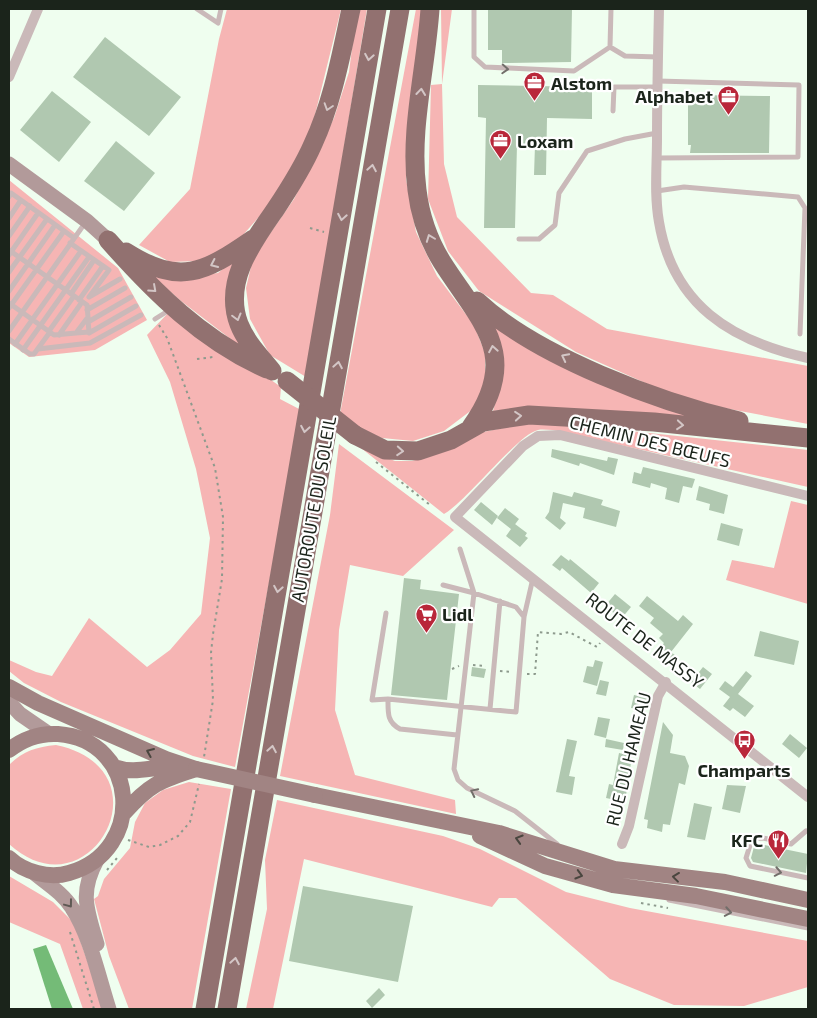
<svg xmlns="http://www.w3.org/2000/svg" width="817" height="1018" font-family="'Exo 2',sans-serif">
	<rect width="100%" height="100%" fill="#effeef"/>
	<!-- green -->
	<path fill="#f6b5b4" d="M227 9H341L312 127 280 193 235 244 199 261 170 262 139 245 190 189 219 39Z
		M357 9H367L306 377 270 355 250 319 246 288 253 258 294 199 334 118 349 72Z
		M416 9H423L414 82 406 179 416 232 437 276 474 325 485 353V386L473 409 444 431 413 441 382 438 360 431 340 414Z
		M441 9H452L442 84 444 164 457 217 531 293 553 295 607 329 808 366V424L719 407 661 390 576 352 479 291 448 251 428 199 431 85 442 84Z
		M9 180 118 268 147 320 95 350 29 357 9 343Z
		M236 258 245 350 181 301 149 273 193 276 218 273Z
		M171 310 281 387 280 399 301 410 235 767 193 756 61 702 24 683 9 671V660L36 672 52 676 89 618 147 667 170 650 201 614 210 538 196 469 170 382 147 335Z
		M493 324 710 421 512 409 493 411 502 379Z
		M537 421 808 450V487L553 430C548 430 542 429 538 430 518 434 468 500 444 514L361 448 395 461H412L443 452 483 432Z
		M339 444 454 530 403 576 350 565 339 630 335 710 355 775 455 800 456 814 280 776 330 515Z
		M791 501 808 505V604L726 580 732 560 774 568Z
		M56 745C171 769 90 918 9 844V765C23 751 36 747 56 745Z
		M189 782 231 789 192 1009H129L109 956 94 899 98 896 104 879 130 848 135 822 145 803 163 790Z
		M277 800 443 836 480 849 566 892 630 908 808 941V987L744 1006 674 1005 610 979 516 898H499L492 907 304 859 273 1009H246L267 909 265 860Z
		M9 876 53 902 74 923 104 1009H83L60 944 9 922Z"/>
	<!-- water -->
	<path fill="#74bb77" d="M46 945 73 1009H52L33 949Z"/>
	<!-- building -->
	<path fill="#b0c8b0" d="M488 9H572L571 62 502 63V50H488Z
		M105 37 181 97 149 136 73 77Z
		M478 85 592 87V119L547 118 546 175H534L535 145 517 144 515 228H484L486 118 478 117Z
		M52 91 91 122 59 162 20 130Z
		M688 95 770 96 769 153H690L691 145H688Z
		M116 141 155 173 124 211 84 181Z
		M552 449 607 461 608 457 618 459 614 475 580 463 579 466 551 457Z
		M643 467 695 479 692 488 683 486 679 503 665 499 667 488 651 483 650 488 632 483 634 472 641 474Z
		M699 486 728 495 724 514 709 510 710 504 696 500Z
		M553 492 572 497 574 492 603 500 601 505 620 511 616 527 583 518 585 508 563 503 560 518 566 523 560 530 545 518 549 512Z
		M481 502 498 516 492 525 474 510Z
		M505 508 519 519 513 527 515 524 527 533 525 536 528 538 520 547 506 536 511 529 497 518Z
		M721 523 743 529 739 546 717 540Z
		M561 555 569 561 570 559 599 583 591 593 562 568 560 571 552 565Z
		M404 578 421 580 420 589 459 594 447 700 391 695Z
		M615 594 631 607 621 619 605 606Z
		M647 596 678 621 683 615 693 624 671 652 676 656 671 663 657 652 664 643 659 638 663 634 650 623 654 618 639 606Z
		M760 631 799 641 794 665 754 656Z
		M595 660 603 662 597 686 583 682 587 666 593 667Z
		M472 667 486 669 484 678 471 676Z
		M703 667 712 674 700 689 691 682Z
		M746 671 752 676 738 694 754 706 745 717 733 708 730 711 723 706 730 697 719 689 725 681 733 687Z
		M600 680 609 682 606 696 596 694Z
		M634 695 647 698 644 710 631 708Z
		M598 717 610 719 606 738 594 735Z
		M663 722 673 735 670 753 685 756 689 766 685 785 679 783 670 825 663 824 662 832 647 828 648 820 644 819Z
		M790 734 807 748 799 758 782 744Z
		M567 739 577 741 569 776 575 777 572 795 556 792Z
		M606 739 624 743 623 750 605 747Z
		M619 753 632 756 625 802 606 798 609 784 613 785Z
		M727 785 746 786 740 813 722 809Z
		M694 803 712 807 705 840 687 837Z
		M755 843 808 854 806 873 753 862 751 858Z
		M303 886 413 906 398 982 289 961Z
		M379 988 385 995 372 1008 366 1001Z"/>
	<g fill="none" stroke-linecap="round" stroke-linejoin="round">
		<!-- path -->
		<path stroke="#8d9a8d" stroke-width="2" stroke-dasharray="2.5 4" stroke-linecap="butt" d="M310 228 324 232
			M159 325 167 338 215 468 223 517 222 579 213 634 211 653 213 700 204 757
			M197 359 213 357
			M376 462 430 505
			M473 665 486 666
			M452 669 459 666
			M500 671 512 672
			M527 674H535L538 632 561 634 569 632 597 647 600 643
			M128 840 149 847 160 845 178 836 190 822 199 784
			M107 870 117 858
			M641 903 668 908
			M70 932 94 1009"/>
		<!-- lane -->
		<path stroke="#cab9b9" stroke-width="5" d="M197 9 218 23 221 9
			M474 9V57L485 67 574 71 610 47
			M611 9 610 47 625 56 658 57
			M613 111 614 87H657
			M657 158 798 157 799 85 658 81
			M657 191 684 187 798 197 805 208 800 334
			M9 197 11 193 74 238
			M9 218 21 200
			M9 236 30 206
			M519 239H539L555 225 559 193 587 151 625 139 657 133
			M70 243 109 270 89 297 120 279
			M9 250 87 305 88 317 76 333 54 335 9 303
			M9 255 38 213
			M9 272 47 219
			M9 291 55 225
			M71 294 94 260
			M79 300 103 266
			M9 308 64 231
			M87 310 125 288
			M155 319 171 309
			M88 322 131 297
			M9 331 85 223
			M49 331 74 296
			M76 333 89 332 88 320
			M89 333 136 306
			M59 335 82 302
			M9 339 30 354H34L50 332
			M15 344 81 251
			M38 349 90 343 141 315
			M23 350 89 257
			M443 585 474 593 460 549
			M386 613 372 700 388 699
			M524 617 516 607 474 593 454 769 458 780 467 788 515 811 557 844
			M490 709 500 601
			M457 735 400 729C387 722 388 713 388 699L516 712 524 617 533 578
			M806 831 791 844 763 838 752 839 746 858 750 866 808 878
			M669 900 808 928"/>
		<!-- street -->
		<path stroke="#cab9b9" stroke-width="10" d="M659 9C658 52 657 95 657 138 657 166 654 195 659 222 673 305 731 341 808 358
			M9 77 38 9
			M808 496 560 435 538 436 523 446 455 517 808 797
			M622 844 629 826 658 696 666 682"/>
		<!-- secondary -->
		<path stroke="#b29a9a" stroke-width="15" d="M9 164 87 221 108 240
			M9 702 20 714 49 734
			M33 872C46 883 63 893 72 908 90 935 99 978 109 1009
			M97 944C87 910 79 893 97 860"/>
		<!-- primary -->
		<path stroke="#a18483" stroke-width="16" d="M9 687 38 703 166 759 196 769
			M9 750C23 739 40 733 58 734 139 740 147 851 69 873 49 879 24 872 9 858
			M114 767C136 775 156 765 178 767
			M315 795 499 833 614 869 725 882 808 900
			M124 813C149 785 160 780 196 769
			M480 836 545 866 613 885 696 896 808 919"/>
		<!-- highway -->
		<path stroke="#927170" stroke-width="19" d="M430 9C426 69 409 131 417 190 420 215 429 241 442 262 480 322 523 355 471 427
			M108 240C154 292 203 341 267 369
			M126 252C180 286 204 273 253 239
			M477 301C537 357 659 402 739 421
			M272 371C260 356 246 342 239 324 223 282 252 243 275 210 289 189 303 167 313 144 333 101 341 55 351 9
			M355 435 385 450 418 451 451 440 483 422 529 415 654 422 808 438
			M205 1009 377 9
			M227 1009 400 9"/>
		<!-- primary-bridge -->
		<path stroke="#a18483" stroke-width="16" d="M196 769 315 795"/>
		<!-- highway-bridge -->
		<path stroke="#927170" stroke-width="19" d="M287 381 355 435"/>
	</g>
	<!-- one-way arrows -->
	<defs><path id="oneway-chevron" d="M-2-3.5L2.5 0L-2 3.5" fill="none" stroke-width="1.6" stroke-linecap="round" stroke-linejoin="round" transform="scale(1.25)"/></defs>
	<g stroke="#d3c6c6">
		<use href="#oneway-chevron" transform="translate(369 57) rotate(100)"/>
		<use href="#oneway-chevron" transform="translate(421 92) rotate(-84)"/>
		<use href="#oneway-chevron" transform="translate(328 107) rotate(108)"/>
		<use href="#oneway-chevron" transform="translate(372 168) rotate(-80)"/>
		<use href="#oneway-chevron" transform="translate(342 217) rotate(100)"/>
		<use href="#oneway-chevron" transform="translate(430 238) rotate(-111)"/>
		<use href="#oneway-chevron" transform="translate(214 264) rotate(155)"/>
		<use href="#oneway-chevron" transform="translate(153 289) rotate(42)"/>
		<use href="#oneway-chevron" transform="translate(237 317) rotate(75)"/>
		<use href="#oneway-chevron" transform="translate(493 349) rotate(-100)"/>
		<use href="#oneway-chevron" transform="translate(565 357) rotate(-153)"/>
		<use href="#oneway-chevron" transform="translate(338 365) rotate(-80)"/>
		<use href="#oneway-chevron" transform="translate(518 416) rotate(-5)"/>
		<use href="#oneway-chevron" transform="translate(680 425) rotate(5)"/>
		<use href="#oneway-chevron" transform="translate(305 429) rotate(100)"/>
		<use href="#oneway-chevron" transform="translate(400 451) rotate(4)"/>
		<use href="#oneway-chevron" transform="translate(278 589) rotate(100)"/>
		<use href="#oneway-chevron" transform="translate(272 749) rotate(-80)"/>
		<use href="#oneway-chevron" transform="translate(235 961) rotate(-80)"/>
	</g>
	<g stroke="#726e6a">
		<use href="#oneway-chevron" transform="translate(505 69) rotate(3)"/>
		<use href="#oneway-chevron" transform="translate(474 792) rotate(-154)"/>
		<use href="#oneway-chevron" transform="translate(778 872) rotate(11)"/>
		<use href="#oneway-chevron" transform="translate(728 912) rotate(10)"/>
	</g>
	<g stroke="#4a463f">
		<use href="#oneway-chevron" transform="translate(150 752) rotate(-157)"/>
		<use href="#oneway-chevron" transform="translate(519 839) rotate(-163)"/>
		<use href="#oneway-chevron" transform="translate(579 875) rotate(16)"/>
		<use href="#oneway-chevron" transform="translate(676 877) rotate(-173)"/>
	</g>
	<use stroke="#5f5954" href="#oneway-chevron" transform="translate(69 904) rotate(53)"/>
	<!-- icons -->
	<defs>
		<symbol id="office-pin" viewBox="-11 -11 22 30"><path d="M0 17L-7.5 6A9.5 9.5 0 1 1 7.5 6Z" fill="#b9273a" stroke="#fff"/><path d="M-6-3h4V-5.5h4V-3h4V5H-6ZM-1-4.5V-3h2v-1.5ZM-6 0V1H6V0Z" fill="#fff"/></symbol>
		<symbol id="supermarket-pin" viewBox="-11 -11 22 30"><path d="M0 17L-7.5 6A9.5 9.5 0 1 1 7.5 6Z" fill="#b9273a" stroke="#fff"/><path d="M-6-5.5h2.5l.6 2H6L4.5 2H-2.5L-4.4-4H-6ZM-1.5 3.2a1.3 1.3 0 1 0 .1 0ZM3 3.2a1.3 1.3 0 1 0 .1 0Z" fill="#fff"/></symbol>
		<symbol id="bus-pin" viewBox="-11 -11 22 30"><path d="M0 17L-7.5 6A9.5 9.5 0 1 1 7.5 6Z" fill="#b9273a" stroke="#fff"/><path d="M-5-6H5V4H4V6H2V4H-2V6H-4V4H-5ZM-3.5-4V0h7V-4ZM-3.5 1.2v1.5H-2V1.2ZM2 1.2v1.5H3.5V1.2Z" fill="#fff"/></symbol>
		<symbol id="restaurant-pin" viewBox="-11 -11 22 30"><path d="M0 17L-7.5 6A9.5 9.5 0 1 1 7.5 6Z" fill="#b9273a" stroke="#fff"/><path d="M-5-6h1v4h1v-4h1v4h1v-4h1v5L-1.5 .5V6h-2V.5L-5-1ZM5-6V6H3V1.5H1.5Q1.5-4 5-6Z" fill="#fff"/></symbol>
	</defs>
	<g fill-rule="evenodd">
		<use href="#office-pin" x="522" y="70" width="25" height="34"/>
		<use href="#office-pin" x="716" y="84" width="25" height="34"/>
		<use href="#office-pin" x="488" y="128" width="25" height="34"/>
		<use href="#supermarket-pin" x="414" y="602" width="25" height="34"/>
		<use href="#bus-pin" x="732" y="728" width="25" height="34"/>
		<use href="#restaurant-pin" x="766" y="828" width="25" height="34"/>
	</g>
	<g text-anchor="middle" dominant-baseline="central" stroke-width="4.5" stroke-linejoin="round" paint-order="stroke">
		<!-- poi labels -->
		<g font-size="18" font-weight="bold" fill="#1b241b" stroke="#fff" text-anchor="start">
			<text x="551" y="83">Alstom</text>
			<text x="713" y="96" text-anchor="end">Alphabet</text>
			<text x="517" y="141">Loxam</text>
			<text x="442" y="614">Lidl</text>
			<text x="744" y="770" text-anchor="middle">Champarts</text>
			<text x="763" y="840" text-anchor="end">KFC</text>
		</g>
		<!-- street labels -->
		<g font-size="18" fill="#1b241b" stroke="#fff">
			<text transform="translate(650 441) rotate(14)">CHEMIN DES BŒUFS</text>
			<text transform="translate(313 509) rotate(-80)">AUTOROUTE DU SOLEIL</text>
			<text transform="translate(645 640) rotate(38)">ROUTE DE MASSY</text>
			<text transform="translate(628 759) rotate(-76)">RUE DU HAMEAU</text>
		</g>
	</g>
	<!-- border -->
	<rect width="817" height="1018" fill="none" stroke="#1b241b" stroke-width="20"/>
</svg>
